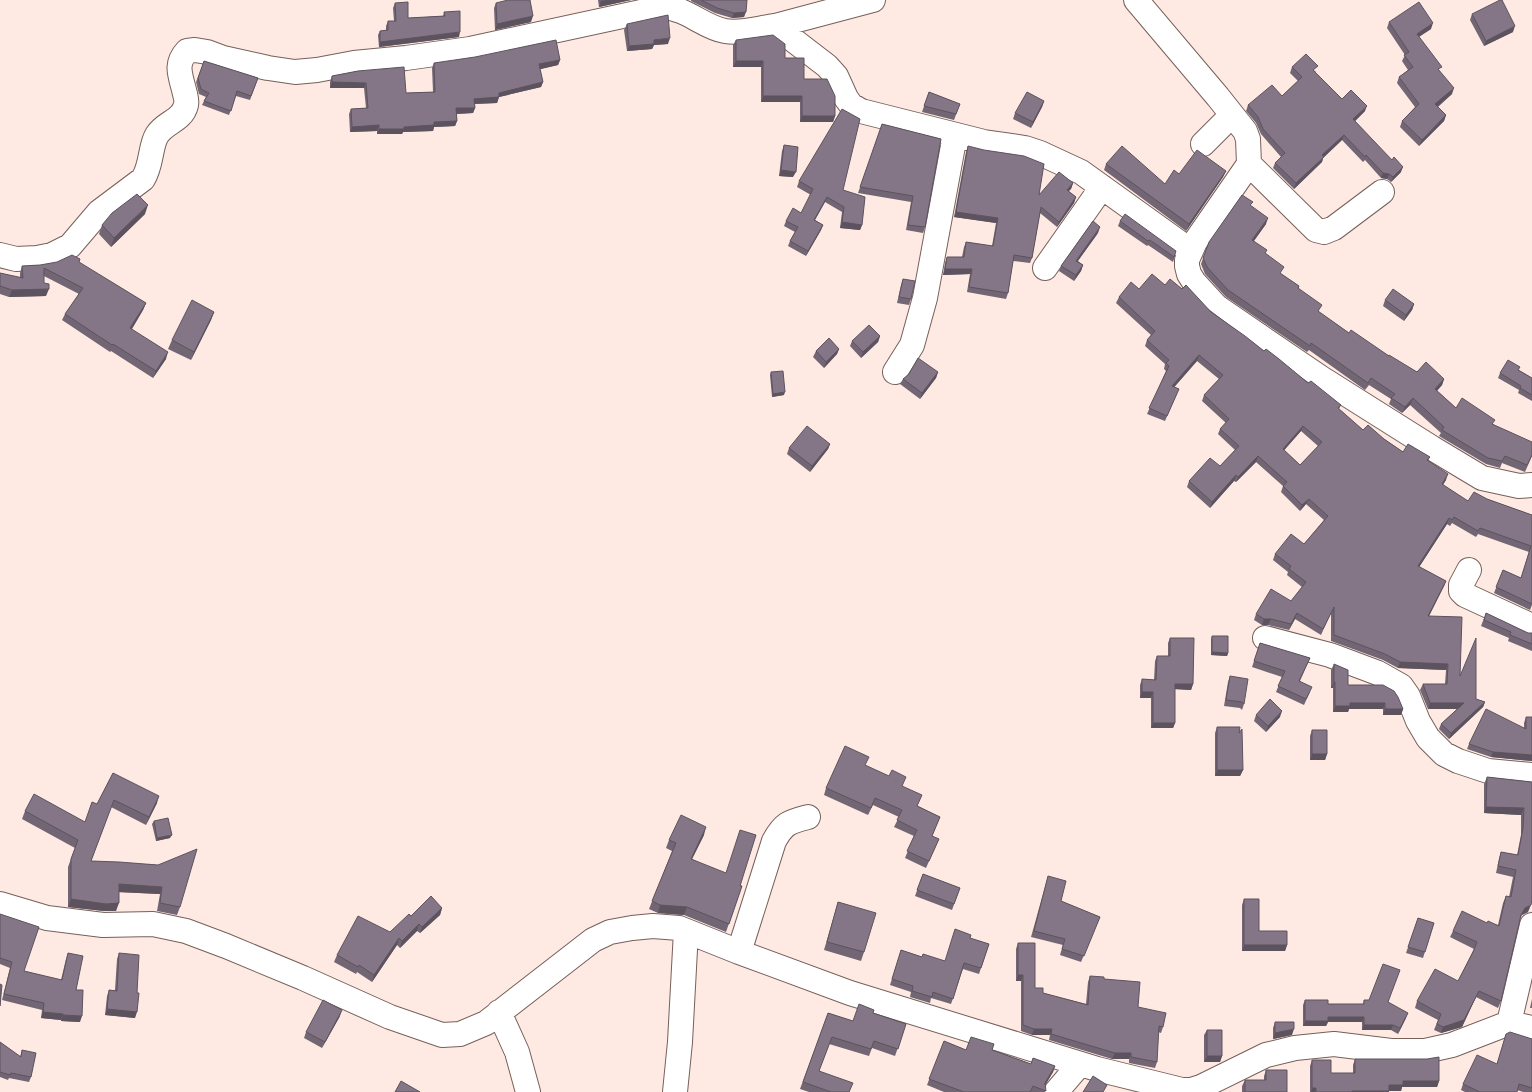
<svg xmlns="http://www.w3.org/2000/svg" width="1532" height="1092" font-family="'Asap Condensed',sans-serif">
	<rect width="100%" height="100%" fill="#feeae3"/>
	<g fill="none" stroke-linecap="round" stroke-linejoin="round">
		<defs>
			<path id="minor" d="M1136 0 1218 97 1245 131 1248 139 1249 164 1195 242 1187 260V266L1189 274 1194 282 1217 307 1321 378 1432 448 1482 478 1519 486 1532 485
				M775 26 873 0
				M1203 144 1232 115
				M1249 164 1316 230 1324 232 1334 228 1382 192
				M0 255 16 259 37 258 52 255 70 246 99 212 143 179C152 165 150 146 157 135 165 122 182 121 186 105 187 101 186 98 185 94 181 76 174 65 187 51L195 50 207 52 223 58 268 68 295 72 317 70 354 63 406 58 470 49 664 7C688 9 703 27 725 31 741 34 759 28 775 26L827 66 836 76 846 98 851 105 861 111 984 142 1025 148 1040 153 1081 172 1191 251
				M1045 268 1102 187
				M895 372 912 345 925 298 955 135
				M1469 570 1461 585V591L1465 595 1532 626
				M1265 638 1330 655 1378 673 1401 686 1408 696 1418 721 1428 738 1444 754 1458 761 1488 771 1532 775
				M0 904 47 918 103 925 153 924 186 931 226 946 303 978 390 1017 442 1035 460 1034 486 1023 593 940 610 932 632 928 653 926 679 928 739 952 850 993 1097 1069 1182 1090H1191L1201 1087 1266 1055 1295 1048 1334 1044 1391 1051H1425L1452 1045 1509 1023 1532 1028
				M739 952 774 841C784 823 789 822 808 817
				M499 1012 517 1052 528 1092
				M1509 1023 1532 925
				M675 1092 680 1042 686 931
				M1056 1092 1080 1064"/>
		</defs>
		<!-- minor casing -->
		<use href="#minor" stroke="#766059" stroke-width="26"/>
		<!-- minor -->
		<use href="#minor" stroke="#fff" stroke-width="24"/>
	</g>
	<!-- wall -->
	<path fill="#726574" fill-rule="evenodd" d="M598 0H631L599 7Z
		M691 0H747L744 17 732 18 715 13 691 1Z
		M395 3 408 18 443 16 444 12 459 37 379 47 378 35 380 31 386 30V26L388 21H394L393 8Z
		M496 3 531 22 495 30 494 8Z
		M1472 14 1513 32 1484 46 1470 20Z
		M1389 22 1431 29 1419 37 1440 72 1452 94 1438 107 1446 115 1444 121 1419 146 1400 127 1402 121 1415 107 1397 83 1399 77 1408 70 1402 61 1405 55 1387 28Z
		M627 24 668 44 654 45 652 49 627 51 624 30Z
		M736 40 785 58 804 79 835 116 833 122H800V102H761V67H733V45Z
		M560 60 558 65 540 69 543 82 541 87 499 97 497 103 474 104 475 108 473 113 456 114 457 121 455 126 434 127 433 131 403 132 402 134H377V131L350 132 349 114 351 109 366 108 364 88H330V82L332 76 358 71 406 93 433 92 432 68 434 63Z
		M204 61 258 78 250 100 236 96 229 115 202 105 206 97 199 94 196 82Z
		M1292 67 1316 71 1315 72 1342 99 1365 111 1355 121 1401 172 1391 182 1387 179 1381 178 1365 160 1363 162 1342 140 1323 158 1322 162 1294 189 1273 168 1275 163 1281 157 1261 134 1256 123 1246 111 1248 105 1282 96 1298 81 1290 73Z
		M929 92 960 104 954 120 922 112Z
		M1044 101 1042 107 1031 128 1013 119 1015 113Z
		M882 124 941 139 925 227 923 233 906 230 911 202 858 193Z
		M784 145 793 177 779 176 782 151Z
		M968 146 1039 195 1073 183 1071 189 1068 191 1076 197 1074 203 1057 227 1040 213 1032 258 1030 263 1013 261 1008 293 1006 299 967 292 970 274 943 275 945 263 947 257H962L964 247 966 242 992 246 996 223 954 217 966 152Z
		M1106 164 1165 184 1179 174 1226 171 1223 177 1186 231 1104 170Z
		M799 181 843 190 862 225 860 230 840 228 842 212 825 202 815 220 823 225 821 230 806 256 788 246 790 241 795 232 784 226 786 221 801 213 811 195 797 187Z
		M1251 206 1266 224 1254 241 1266 254 1281 274 1299 286V289L1319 312 1349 333 1417 372 1444 379 1442 385 1437 391 1456 408 1493 424 1532 456 1525 472 1502 463 1500 468 1486 464 1439 436 1441 433 1410 405 1402 413 1389 404 1391 399 1369 385 1365 390 1309 350 1307 352 1226 297 1205 274 1201 264 1209 242Z
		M145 214 111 247 99 234 102 225Z
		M1120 221 1175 256 1173 262 1148 245 1147 246 1118 226Z
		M1098 233 1078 261 1083 265 1081 271 1074 281 1059 271 1061 266Z
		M79 263 146 303 143 310 132 329 166 359 153 378 111 351 110 352 62 320 65 314 79 294 44 276V283L46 296 9 297 0 294V273L20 278V273L22 266Z
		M903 279 911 299 909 305 897 303 901 285Z
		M1165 285 1182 289 1264 351 1341 405 1339 409 1363 430 1384 439 1403 452 1430 457 1428 461 1446 480 1443 485 1468 501 1487 499 1532 515V605L1530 610 1494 593 1503 570 1521 578 1529 552 1478 534 1476 537 1452 523 1450 526 1447 524 1419 567 1446 581 1444 586 1429 616 1460 676 1476 699 1485 702 1483 707 1449 739 1439 729 1441 724 1457 709H1428L1420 690 1423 684H1445L1446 670 1398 668 1383 660 1331 641V613L1321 635 1295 619 1289 630 1268 625H1262L1254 620 1256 614 1291 601 1302 587 1287 575 1288 572 1273 560 1275 554 1304 544 1324 520 1306 504 1300 511 1281 492 1283 486 1256 462 1236 482 1234 481 1210 508 1187 487 1189 481 1220 466 1235 450 1218 434 1220 429 1226 423 1202 401 1204 395 1219 379 1197 361 1174 387 1179 389 1165 421 1147 414 1166 371 1164 369 1165 364 1145 346 1147 340 1151 335 1116 303 1119 297 1139 289ZM1301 431 1318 446 1300 465 1284 450Z
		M1385 300 1414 304 1412 310 1404 321 1383 306Z
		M214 312 211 320 191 360 168 349 172 340Z
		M880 336 878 342 861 358 850 346 852 341Z
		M839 349 837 354 824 368 813 357 816 351Z
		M1519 370 1532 378V401L1518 393 1519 390 1498 378 1500 373Z
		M771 372 784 395 772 397 770 375Z
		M938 372 936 378 920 399 900 384 903 379Z
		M830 444 828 449 810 472 787 454 789 448Z
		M1486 613 1528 633H1532V651L1508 641 1509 638 1481 626Z
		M1212 636 1228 653 1227 656 1211 655V639Z
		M1170 638 1193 684 1191 690 1175 689V723L1173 728H1151V698H1140V685L1142 679 1154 680 1155 661 1157 656H1168V643Z
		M1260 643 1310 658 1300 681 1310 692 1304 705 1276 692 1282 677 1252 667Z
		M1334 664 1348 685 1403 709 1401 715H1383V709H1349L1348 712H1333V688H1331V670Z
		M1230 676 1244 704 1242 710 1240 708 1224 706 1228 682Z
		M1256 715 1280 717 1266 732 1254 721Z
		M1526 717 1532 761 1491 757 1467 749 1469 744 1524 728V723Z
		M1217 727 1243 770 1240 776H1215V733Z
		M1312 730 1327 754 1325 760H1310V736Z
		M866 766 902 787 918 806 940 817 932 836 939 839 926 868 905 858 914 836 894 827 899 817 873 805 868 815 824 795 826 788Z
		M113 773 157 803 146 825 111 807 91 861 158 865 180 907 177 915 157 911 160 894 119 892 116 911H104L68 907V867L75 848 22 819 25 811 85 822 97 804Z
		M1487 777 1532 782 1528 912 1522 915 1520 919 1501 1001 1498 1008 1476 997 1462 1027 1441 1033 1434 1030 1438 1020 1415 1008 1417 1001 1458 981 1474 949 1450 937 1453 931 1487 923 1498 925 1503 903 1506 896 1509 897 1513 877 1496 873 1499 859 1501 852 1517 855 1521 835V815L1484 813V784Z
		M154 821 170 838 156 841 152 824Z
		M704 835 692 859 742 886 726 932 684 915 658 913 649 909 672 851 666 848 669 840Z
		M923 874 960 888 952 910 915 896Z
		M1048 876 1061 901 1100 917 1081 962 1060 955 1063 945 1031 937Z
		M1244 899 1259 931 1287 945 1285 951H1242V905Z
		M838 902 864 952 861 961 824 950Z
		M442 908 440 915 420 933 417 931 400 948 397 945 372 982 357 972 356 974 334 962 337 955 390 932 411 916Z
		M0 914 24 971 61 980 66 959 68 953 76 990 80 1022 61 1021V1020L41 1018 42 1010 2 1000 10 968 0 964Z
		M1418 918 1434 923 1423 958 1406 953Z
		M970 938 989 944 979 974 963 969 951 1004 931 998 930 1003 910 997 911 992 890 985 901 950 922 957 945 961Z
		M1018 943 1035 988 1043 993 1086 1004 1088 982 1090 976 1104 979 1163 1027 1161 1033 1158 1032 1157 1062 1155 1068 1129 1063V1059H1112L1049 1040 1050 1035H1032L1021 1031V981H1016V949Z
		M119 953 137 993 135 1018 105 1015 107 996 109 990H115L117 959Z
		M1532 999V1008H1530Z
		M1305 1000 1328 1004H1363L1364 1000 1388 1002 1406 1018 1398 1034 1391 1030H1362V1022H1328L1326 1026H1303V1005Z
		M828 1013 853 1021 873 1013 906 1024 895 1056 872 1048 869 1056 829 1044 819 1071 850 1092H809L800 1089Z
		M340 1016 322 1048 304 1038 306 1032Z
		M1275 1022 1292 1035 1273 1039V1028Z
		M1207 1030 1222 1056 1220 1062H1204V1035Z
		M1506 1034 1532 1039V1092H1523L1517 1090V1092H1465L1461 1090 1463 1084 1497 1064Z
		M944 1041 966 1050H992L1031 1064 1055 1066 1053 1072 1045 1085V1092H944L927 1085Z
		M0 1042 20 1057 22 1050 31 1077 29 1082 9 1078 8 1080 0 1077Z
		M1355 1059 1439 1081 1437 1087H1402L1401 1091H1389V1092H1310V1066L1312 1060 1331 1073H1353V1065Z
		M1266 1070 1287 1092H1242V1086L1245 1080H1264V1076Z"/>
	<!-- shaded-wall -->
	<path fill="#5c535e" d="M607 0H631L599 7 601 1Z
		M746 12 744 17 732 18 734 13Z
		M533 16 531 22 495 30 497 24Z
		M1433 23 1431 29 1415 39 1417 34Z
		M1515 26 1513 32 1484 46 1486 41Z
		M460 32 459 37 379 47 380 42Z
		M670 38 668 44 654 45 652 49 627 51 629 46 654 40Z
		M560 60 558 65 537 70 539 64Z
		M736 61H763L761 67H733Z
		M332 82 366 83 364 88H330Z
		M543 82 541 87 499 97 497 103 472 104 474 99Z
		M1454 88 1452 94 1433 110 1435 104Z
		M763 96H802L800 102H761Z
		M1044 101 1042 107 1031 128 1033 122Z
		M1367 106 1365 111 1351 125 1353 119Z
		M456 108H475L473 113 454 114Z
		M1446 115 1444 121 1419 146 1422 140Z
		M802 116H835L833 122H800Z
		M457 121 455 126 434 127 433 131 403 132 402 134H377L379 129 404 127 434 122Z
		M379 125 377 131 350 132 352 127Z
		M1344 135 1342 140 1323 158 1322 162 1294 189 1296 183 1322 155Z
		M1403 167 1401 172 1391 182 1393 177Z
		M781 170 796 172 793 177 779 176Z
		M1226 171 1223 177 1186 231 1189 224Z
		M1383 173 1389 174 1387 179 1381 178Z
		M1073 183 1071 189 1065 195 1067 190Z
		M827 197 825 202 812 225 814 220Z
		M1076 197 1074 203 1057 227 1059 222Z
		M148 205 145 214 111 247 114 238Z
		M956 212 998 218 996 223 954 217Z
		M1268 218 1266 224 1250 246 1252 240Z
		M842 222 862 225 860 230 840 228Z
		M823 225 821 230 806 256 808 251Z
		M1100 227 1098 233 1074 266 1076 261Z
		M1083 265 1081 271 1074 281 1076 275Z
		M945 269H972L970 274 943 275Z
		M49 289 46 296 9 297 12 290Z
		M146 303 143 310 128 335 130 328Z
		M1414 304 1412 310 1404 321 1406 315Z
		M214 312 211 320 191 360 194 352Z
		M880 336 878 342 861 358 863 352Z
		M839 349 837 354 824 368 826 362Z
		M168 352 166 359 153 378 156 371Z
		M1199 355 1197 361 1170 392 1172 386Z
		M938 372 936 378 920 399 922 393Z
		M1444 379 1442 385 1433 395 1435 389Z
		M785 392 784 395 772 397 773 394Z
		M1413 398 1410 405 1402 413 1405 407Z
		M1303 426 1301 431 1280 455 1283 449Z
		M830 444 828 449 810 472 812 466Z
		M1258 456 1256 462 1236 482 1238 477Z
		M1448 474 1446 480 1439 490 1442 484Z
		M1236 475 1234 481 1210 508 1212 502Z
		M1309 499 1306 504 1300 511 1302 505Z
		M1449 518 1447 524 1416 572 1418 566Z
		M1446 581 1444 586 1426 622 1428 616Z
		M1297 613 1295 619 1289 630 1291 624Z
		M1264 619H1271L1268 625H1262Z
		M1212 652 1228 653 1227 656 1211 655Z
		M1400 662 1448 664 1446 670 1398 668Z
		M1334 682H1335L1333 688H1331Z
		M1175 684H1193L1191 690 1173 689Z
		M1142 692H1153L1151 698H1140Z
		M1485 702 1483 707 1449 739 1451 733Z
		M1350 703H1385L1383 709H1349L1348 712H1333L1335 706Z
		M1430 703H1464L1461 709H1428Z
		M1385 709H1403L1401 715H1383Z
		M1282 711 1280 717 1266 732 1268 726Z
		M1153 723H1175L1173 728H1151Z
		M1493 752 1532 755V761L1491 757Z
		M1312 754H1327L1325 760H1310Z
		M1217 770H1243L1240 776H1215Z
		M159 796 157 803 146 825 149 817Z
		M1486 807 1524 808 1521 815 1484 813Z
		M706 827 704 835 688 867 691 859Z
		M172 835 170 838 156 841 157 838Z
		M119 884 162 887 160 894 116 892Z
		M71 899 119 903 116 911H104L68 907Z
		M660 905 687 907 684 915 658 913Z
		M1531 905 1528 912 1522 915 1519 922 1525 908Z
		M442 908 440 915 420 933 422 927Z
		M419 924 417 931 400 948 402 941Z
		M399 938 397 945 372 982 374 975Z
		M1244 945H1287L1285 951H1242Z
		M1018 975H1023L1021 981H1016Z
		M1479 991 1476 997 1462 1027 1441 1033 1443 1027Z
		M107 1009 137 1012 135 1018 105 1015Z
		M342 1010 340 1016 322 1048 325 1042Z
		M43 1012 63 1014 61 1020 41 1018Z
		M1408 1013 1406 1018 1398 1034 1400 1028Z
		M63 1015 82 1016 80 1022 61 1021Z
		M1328 1017H1364L1362 1022H1328L1326 1026H1303L1305 1021Z
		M1364 1025H1393L1391 1030H1362Z
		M1034 1029H1052L1050 1035H1032Z
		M1294 1029 1292 1035 1273 1039 1275 1033Z
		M1115 1053H1131L1129 1059H1112Z
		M1207 1056H1222L1220 1062H1204Z
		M1055 1066 1053 1072 1043 1089 1045 1083Z
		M1403 1081H1439L1437 1087H1402L1401 1091H1387L1389 1085Z
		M1312 1088H1316L1315 1092H1311Z
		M1352 1091H1389V1092H1351Z"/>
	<!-- building -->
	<path fill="#847687" stroke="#5c535e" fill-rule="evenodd" d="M508 0H530L533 16 497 24 496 3Z
		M701 0H747L746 12 734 13 717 8Z
		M1500 0H1502L1515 26 1486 41 1472 14Z
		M408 2V18L445 16 444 12 460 11V32L380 42V31L388 30V21H396L395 3Z
		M1419 2 1433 23 1417 34 1442 67 1438 69 1454 88 1435 104 1446 115 1422 140 1402 121 1419 104 1399 77 1413 67 1404 55 1409 52 1389 22Z
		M668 15 670 38 654 40V44L629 46 627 24Z
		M773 35 785 44V58H804V79H827L835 96V116H802V96H763V61H736V40Z
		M556 40 560 60 539 64 543 82 499 93V97L474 99 475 108H456L457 121 434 122V125L404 127V129H379V125L352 127 351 109 368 108 366 83 332 82V76L358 71 404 67 406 93 435 92 434 63 475 57Z
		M1306 54 1318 66 1313 70 1342 99 1351 90 1367 106 1353 119 1392 160 1394 157 1403 167 1393 177 1389 174 1383 173 1366 155 1365 157 1344 135 1322 155 1324 157 1296 183 1275 163 1285 153 1263 129 1258 117 1248 105 1272 85 1282 96 1302 77 1292 67Z
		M204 61 258 78 251 96 237 91 231 111 204 101 209 93 201 89 198 78Z
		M929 92 960 104 956 114 924 106Z
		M1027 92 1044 101 1033 122 1015 113Z
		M842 109 860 119 843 190 865 197 862 225 842 222 844 207 827 197 814 220 823 225 808 251 790 241 798 227 786 221 793 208 801 213 813 189 799 181Z
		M882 124 941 139 925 227 908 225 913 196 860 187Z
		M784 145 798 147 796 172 781 170Z
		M968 146 984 150 1024 156 1044 164 1039 195 1059 172 1073 183 1067 190 1076 197 1059 222 1041 207 1032 258 1014 255 1008 293 969 287 972 269H945L947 257H964L966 242 993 246 998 218 956 212Z
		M1122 146 1165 184 1174 170 1179 174 1197 150 1226 171 1189 224 1106 164Z
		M137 194 148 205 114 238 102 225 112 213Z
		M1242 195 1253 202 1250 205 1268 218 1252 240 1267 250 1265 253 1284 267 1280 273 1299 286 1298 288 1322 305 1318 311 1349 333 1351 330 1389 356V355L1417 372 1426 362 1444 379 1435 389 1456 408 1462 398 1495 420 1492 424 1532 442V455L1527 465 1505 456 1502 461 1488 458 1442 430 1444 427 1413 398 1405 407 1391 398 1395 394 1371 378 1368 383 1311 343 1310 346 1228 290 1207 267 1203 258 1209 242Z
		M1125 214 1176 251 1174 257 1150 240 1148 241 1120 221Z
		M1093 221 1100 227 1076 261 1083 265 1076 275 1061 266Z
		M72 255 80 259 79 262 146 303 130 328 168 352 156 371 113 344 112 345 65 314 83 288 44 268V283L49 284V289L12 290 0 286V273L23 278 22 266 40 265 57 262Z
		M1152 274 1165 285 1170 279 1182 289 1186 285 1211 312 1245 336 1264 351 1266 349 1279 359 1308 383 1311 381 1341 405 1338 408 1363 430 1368 425 1384 439 1403 452 1408 444 1430 457 1427 460 1448 474 1442 484 1468 501 1474 492 1487 499 1532 515V604L1496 587 1503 570 1521 578 1531 546 1480 528 1478 531 1454 517 1452 520 1449 518 1418 566 1446 581 1428 616 1462 617 1460 676 1476 638V699L1485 702 1451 733 1441 724 1464 703H1430L1423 684H1447L1448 664 1400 662 1385 654 1334 635V607L1323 629 1297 613 1291 624 1271 619H1264L1256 614 1271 589 1291 601 1306 582 1289 569 1291 566 1275 554 1291 534 1304 544 1328 516 1309 499 1302 505 1283 486 1287 482 1258 456 1238 477 1236 475 1212 502 1189 481 1210 458 1220 466 1239 446 1220 429 1229 419 1204 395 1223 375 1199 355 1172 386 1179 389 1167 416 1149 408 1169 366 1166 363 1169 360 1147 340 1155 331 1119 297 1131 282 1139 289ZM1303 426 1322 442 1300 465 1283 449Z
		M903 279 915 281 911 299 899 297Z
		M1393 289 1414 304 1406 315 1385 300Z
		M192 300 214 312 194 352 172 340Z
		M869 325 880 336 863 352 852 341Z
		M829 338 839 349 826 362 816 351Z
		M918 358 938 372 922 393 903 379 909 374Z
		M1508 360 1520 367 1518 370 1532 378V395L1520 388 1521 386 1500 373Z
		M783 371 785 392 773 394 771 372Z
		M807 426 830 444 812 466 789 448Z
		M1486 613 1528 633H1532V644L1510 635 1511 632 1484 620Z
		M1212 636H1228V653L1212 652Z
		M1170 638H1194L1193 684H1175V723H1153V692H1142V679L1156 680 1157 656H1170Z
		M1260 643 1310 658 1299 681 1312 687 1306 699 1278 686 1285 671 1254 661Z
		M1334 664 1348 670V685H1383L1394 691 1398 697 1403 709H1385V703H1350V706H1335V682H1334Z
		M1230 676 1248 679 1244 704 1242 702 1226 700Z
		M1270 699 1282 711 1268 726 1256 715Z
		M1486 709 1526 729V717H1532V755L1493 752 1469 744Z
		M1217 727H1240L1239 733 1242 729 1243 770H1217Z
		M1312 730H1327V754H1312Z
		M845 746 869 757 865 765 889 776 892 770 906 777 902 786 922 795 917 806 940 817 932 836 939 839 929 861 907 851 917 830 897 820 902 810 875 798 871 808 826 788Z
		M113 773 159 796 149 817 114 800 91 861 119 862 158 865 197 849 180 907 160 903 162 887 119 884V903L106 904 71 899V859L78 840 25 811 34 794 85 822 92 802 97 804Z
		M1487 777 1532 782V899L1531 905 1525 908 1521 915 1501 1001 1479 991 1464 1020 1443 1027 1437 1024 1441 1014 1417 1001 1435 969 1458 981 1473 952 1477 942 1453 931 1462 911 1487 923 1488 921 1499 926 1506 896 1511 897 1516 870 1498 866 1501 852 1518 855 1523 828 1524 808 1486 807Z
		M681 815 706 827 691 859 726 873 740 830 756 835 740 886H742L729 924 687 907 660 905 652 901 676 843 669 840Z
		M168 818 172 835 157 838 154 821Z
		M923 874 960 888 954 904 917 890Z
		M1048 876 1066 881 1061 901 1100 917 1084 956 1062 949 1065 939 1034 931Z
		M431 896 442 908 422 927 419 924 402 941 399 938 374 975 359 965 358 967 337 955 358 916 390 932 409 914 411 916Z
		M1244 899H1259V931H1287V945H1244Z
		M838 902 876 913 864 952 827 942Z
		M0 914 39 927 24 971 62 980 68 953 83 956 76 990H83L82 1016 63 1015V1014L43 1012 44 1003 4 994 12 962 0 958Z
		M1418 918 1434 923 1425 952 1408 947Z
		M955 929 971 935 970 938 989 944 981 968 964 963 953 999 933 992 932 997 912 991 913 986 892 979 901 950 922 957 923 954 945 961Z
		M1018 943H1035V988H1043V993L1088 1005 1090 976 1104 977V979L1140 982 1138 1007 1166 1013 1163 1027 1159 1026 1157 1062 1131 1057V1053H1115L1051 1034 1052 1029H1034L1023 1025V975H1018Z
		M119 953 139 955 137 993H139L137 1012 107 1009 109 990 117 991Z
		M1383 964 1400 970 1388 1002 1408 1013 1400 1028 1393 1025H1364V1017H1328V1021H1305V1000H1328V1004H1364V1000H1369Z
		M0 984 2 985 0 1006Z
		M323 1000 342 1010 325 1042 306 1032Z
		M859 1004 874 1010 873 1013 906 1024 898 1049 874 1041 871 1049 832 1037 819 1071 853 1083 849 1092H831L803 1082 828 1013 853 1021Z
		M1275 1022H1294V1029L1275 1033Z
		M1207 1030H1222V1056H1207Z
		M1510 1032 1532 1039V1088L1519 1084 1517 1092H1480L1463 1084 1477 1055 1497 1064 1506 1034Z
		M971 1037 994 1044 992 1050 1031 1064 1033 1058 1055 1066 1045 1083 1046 1091 1033 1086 1030 1092H964L929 1079 944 1041 966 1050Z
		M0 1042 21 1057 22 1050 36 1053 31 1077 11 1073 10 1075 0 1072Z
		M1439 1057V1081H1403V1085H1389V1091H1352V1092H1316V1088H1312V1060H1331V1073H1355V1059H1427Z
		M1266 1070H1287V1092H1245V1080H1266Z
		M1093 1076 1107 1085 1103 1092H1083Z
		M401 1081 420 1092H395Z"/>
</svg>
